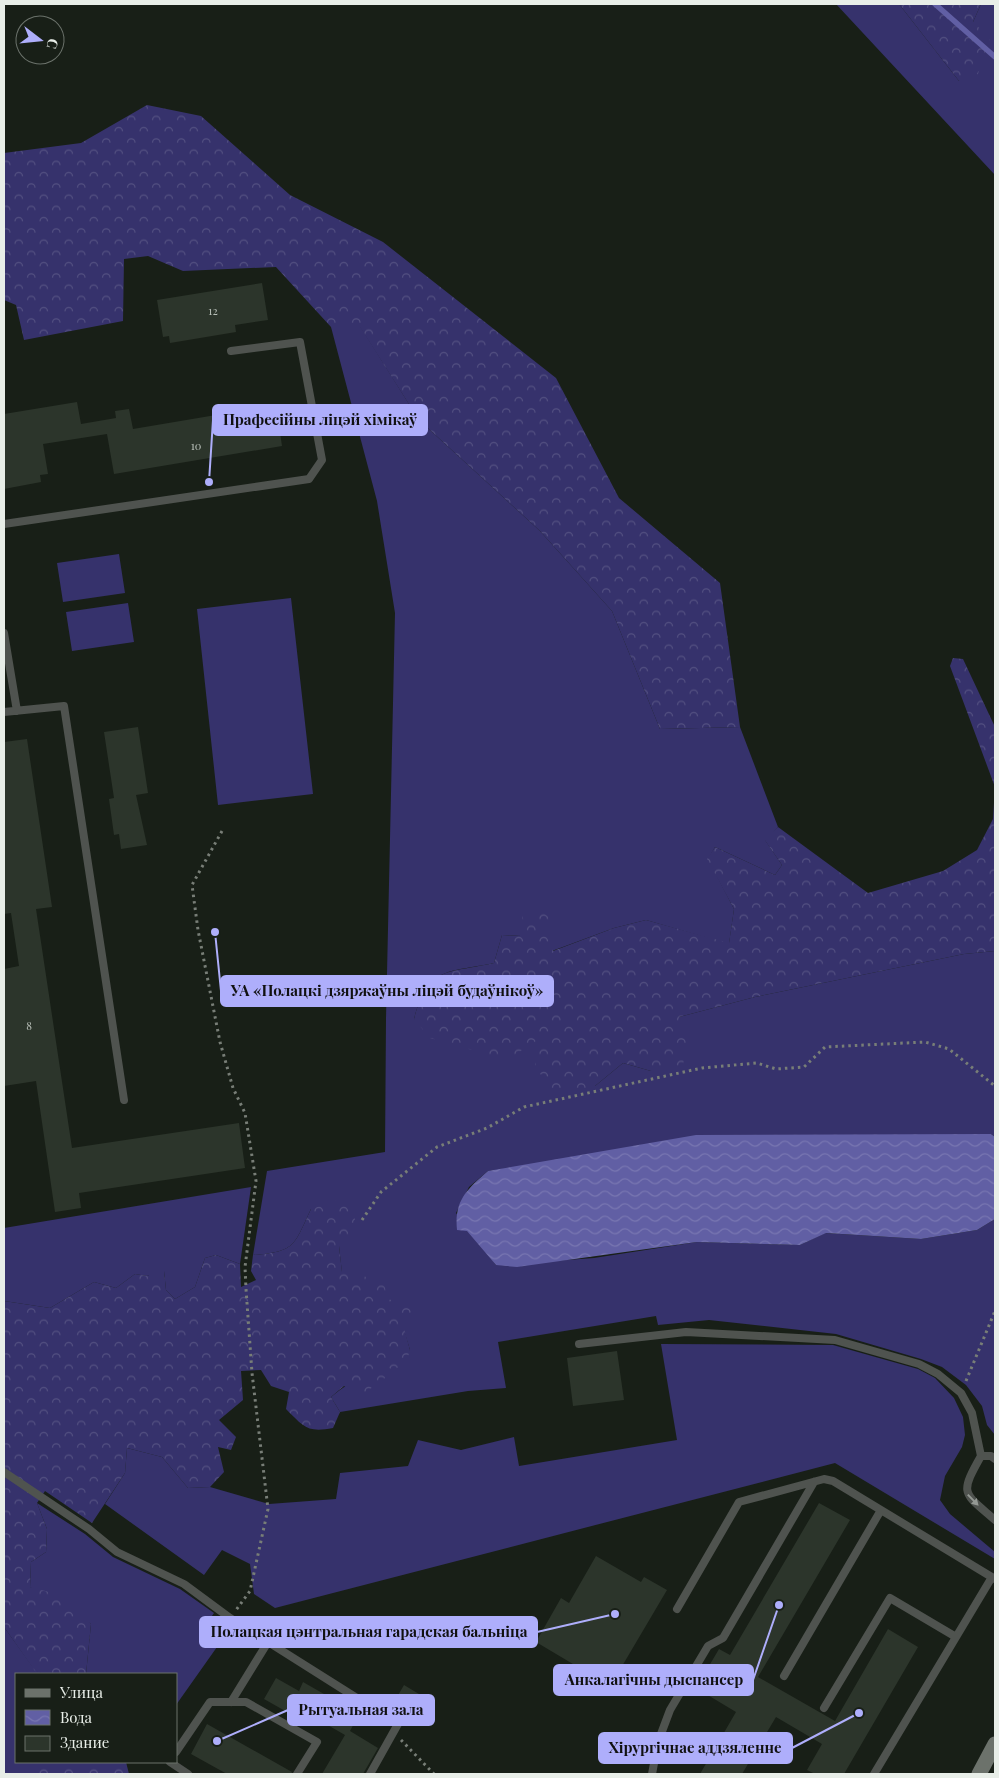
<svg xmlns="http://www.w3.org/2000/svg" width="999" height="1778" font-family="'Playfair Display',serif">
	<defs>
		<pattern id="forest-crowns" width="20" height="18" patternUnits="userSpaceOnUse" patternTransform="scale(1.25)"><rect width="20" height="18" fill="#36326c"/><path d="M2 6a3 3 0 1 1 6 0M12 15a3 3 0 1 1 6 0" fill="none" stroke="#535081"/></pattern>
		<pattern id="water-waves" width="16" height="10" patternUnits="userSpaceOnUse" patternTransform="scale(1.25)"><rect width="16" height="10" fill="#615fa4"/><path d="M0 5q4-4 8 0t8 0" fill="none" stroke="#7876b1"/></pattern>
	</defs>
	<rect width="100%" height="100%" fill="#181f17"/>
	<!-- grass -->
	<path fill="#36326c" d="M836 4H899L959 81 973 22 981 4H995V175Z
		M360 326 419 420 540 531 612 611 660 729 740 727 778 827 765 840 782 865 775 875 715 847 708 859 734 909 729 944 646 920 614 928 552 951 521 936 502 935 494 963C446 973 429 966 414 1019L536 1041 595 1086 623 1063 651 1071 679 1017 755 997 964 954 995 951V1137L991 1134 488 1171 469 1187 456 1213 496 1265 594 1258 697 1242 800 1245 825 1233 921 1239 977 1230 995 1219V1435L987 1425 982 1406 966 1385 942 1367 921 1359 836 1334 709 1320 658 1325 656 1316 498 1342 506 1388 468 1391 340 1412 331 1397C354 1377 384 1366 410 1350 397 1304 387 1290 342 1273L339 1246 311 1209C294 1245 296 1252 253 1255L267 1171 385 1152 386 1019 395 613 377 501 331 327Z
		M119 554 125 593 63 602 57 563Z
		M291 598 313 794 218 805 197 609Z
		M128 603 134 642 72 651 66 612Z
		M251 1187 240 1264 216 1255 205 1258 195 1287 175 1299 166 1290 164 1271 147 1276 135 1274 116 1288 94 1282 50 1308 4 1301V1228Z
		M661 1344 833 1345 918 1369 935 1378 954 1398 963 1417 965 1435 962 1447 945 1476 940 1500 950 1514 995 1552V1559L835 1463 275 1608 254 1594 250 1564 222 1550 204 1575 105 1504 125 1473 127 1448 162 1457 188 1488 210 1487 269 1504 336 1499 340 1473 408 1466 418 1440 461 1450 514 1437 519 1466 677 1440Z
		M37 1503 85 1534 113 1557 180 1589 214 1613 199 1635 217 1647 176 1705V1674H86L91 1624 30 1587 31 1562 46 1552 47 1529Z
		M4 1627 35 1670 44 1674H16V1762H35V1774H4Z"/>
	<!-- forest -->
	<path fill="url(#forest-crowns)" d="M899 4H981L973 22 990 38 978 74 959 81Z
		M147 105 201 116 290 195 383 242 556 378 619 498 720 583 740 727 660 729 612 611 540 531 419 420 360 327H331L276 267 183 271 148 256 124 259 123 321 24 340 16 305 4 300V153L81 143Z
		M953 658 963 659 995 727V951L964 954 755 997 679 1017 688 1036 683 1065 651 1071 623 1063 595 1086 553 1095 535 1065 536 1041 507 1060 430 1038 414 1019C429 965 446 974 494 963L502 935 521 936 523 912 536 908 549 917 553 951 614 928 646 920 729 943 734 909 707 859 715 847 775 875 782 865 764 839 778 827 868 893 943 871 977 850 993 819 995 787 950 666Z
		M338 1200 354 1209 356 1234 349 1244 339 1246 342 1272 362 1271 369 1283 384 1284 388 1299 413 1307 404 1328 410 1350 406 1363 393 1370 385 1366V1378L362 1395 344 1386 331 1397 340 1412 333 1428C307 1433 304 1427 286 1409L289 1392 271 1386 261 1370 241 1371 243 1400 219 1420 236 1437 231 1450 218 1447 224 1472 210 1487 188 1488 162 1457 127 1448 125 1473 92 1523 45 1491 37 1503 47 1529 46 1552 31 1562 30 1587 57 1594 91 1624 86 1674H44L35 1671 4 1627V1301L50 1308 94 1282 116 1288 135 1274 148 1276 156 1266 164 1271 166 1290 175 1299 195 1287 205 1258 216 1255 240 1264 241 1287 256 1280 251 1271 253 1255C296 1252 294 1245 311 1209Z
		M35 1762H126L129 1774H35Z"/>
	<!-- water -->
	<path fill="url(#water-waves)" d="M991 1134 995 1137V1219L977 1230 921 1239 826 1233 800 1245 697 1242 517 1267 496 1265 467 1231 457 1230C454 1201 467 1189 488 1171L696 1135Z"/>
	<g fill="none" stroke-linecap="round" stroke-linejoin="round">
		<!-- stream -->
		<path stroke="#615fa4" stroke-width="5.5" d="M935 4 995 57"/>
	</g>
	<!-- building -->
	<path fill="#2c352b" d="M262 283 268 320 235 325 236 332 170 343 169 336 163 337 157 300Z
		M77 402 81 424 116 418 115 411 129 409 133 429 276 405 282 446 114 474 107 434 43 444 48 474 40 475 41 482 4 489V414Z
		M138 727 148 793 136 795 147 845 121 849 119 834 114 835 109 799 114 798 104 732Z
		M27 739 52 907 36 909 72 1148 239 1123 245 1168 79 1193 81 1208 55 1212 36 1081 4 1086V969L19 966 11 913 4 914V742Z
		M617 1351 624 1400 573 1406 567 1358Z
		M819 1503 850 1520 758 1677 835 1721 888 1629 918 1647 844 1774H815L807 1770 822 1744 776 1717 742 1774H700L736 1712 696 1688 719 1649 730 1655Z
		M596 1556 641 1582 644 1577 667 1590 618 1673 622 1676 612 1693 585 1678 588 1673 536 1642 561 1598 569 1603Z
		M276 1678 299 1691 303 1682 359 1714 350 1731 378 1748 363 1774H322L345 1735 291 1704 287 1712 264 1699Z
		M404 1685 419 1694 412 1706 397 1697Z
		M207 1724 292 1772 291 1774H227L191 1754Z"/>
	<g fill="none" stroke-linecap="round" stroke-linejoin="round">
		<!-- path -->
		<path stroke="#787e77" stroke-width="3" stroke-dasharray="2.5 4" stroke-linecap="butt" d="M222 831 192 885 198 930 220 1042 233 1088 245 1113 256 1181 245 1267 246 1289 252 1373 268 1509 250 1591 236 1610
			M362 1220 381 1192 437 1147 487 1128 524 1107 702 1068 757 1063 776 1069 804 1067 825 1047 925 1042 949 1049 995 1086
			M966 1381 995 1311
			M401 1740 434 1774"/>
		<!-- service -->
		<path stroke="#4f534f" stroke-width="8" d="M4 524 309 479 322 460 300 342 231 351
			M4 633 17 711
			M4 712 64 706 124 1100
			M579 1344 686 1332 835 1340 919 1364 938 1374 961 1393 972 1413 981 1456
			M995 1459 991 1456H981C959 1495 963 1492 995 1520
			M4 1472 89 1529 117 1552 184 1584 230 1618 398 1724 370 1774
			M677 1609 739 1502 824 1479 833 1481 995 1579
			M784 1676 881 1510
			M231 1702 268 1642
			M824 1708 890 1598 956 1637
			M176 1752 210 1702H246L317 1742 297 1774
			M170 1762 188 1774
			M652 1774 658 1742 670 1710 708 1646 723 1638 814 1482
			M874 1774 992 1577"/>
		<!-- secondary -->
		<path stroke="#6c726b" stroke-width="15" d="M979 1774 995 1744"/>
	</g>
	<!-- one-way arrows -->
	<defs><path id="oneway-solid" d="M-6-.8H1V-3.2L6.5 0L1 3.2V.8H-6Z" transform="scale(1.25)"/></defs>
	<use fill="#949994" href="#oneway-solid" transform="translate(973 1500) rotate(46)"/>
	<g text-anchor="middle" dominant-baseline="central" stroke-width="5" stroke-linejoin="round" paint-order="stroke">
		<!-- number labels -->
		<g font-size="11" fill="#b9c0b9">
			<text x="213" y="310">12</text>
			<text x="196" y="445">10</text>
			<text x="29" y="1025">8</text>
		</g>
	</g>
	<!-- callouts -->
	<path fill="none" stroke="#aeaefb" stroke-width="2" d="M209 482L213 420M215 932L221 991M615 1614L537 1632M779 1605L753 1680M217 1741L288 1710M859 1713L792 1748"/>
	<g fill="#aeaefb" stroke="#181f17" stroke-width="2">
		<circle cx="209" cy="482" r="5"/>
		<circle cx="215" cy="932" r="5"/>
		<circle cx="615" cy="1614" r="5"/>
		<circle cx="779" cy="1605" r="5"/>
		<circle cx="217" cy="1741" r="5"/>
		<circle cx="859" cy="1713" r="5"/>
	</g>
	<g fill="#aeaefb" stroke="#aeaefb" stroke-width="2">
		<rect x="213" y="405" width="214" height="30" rx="5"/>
		<rect x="221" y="976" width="332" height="30" rx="5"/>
		<rect x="200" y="1617" width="337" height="30" rx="5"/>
		<rect x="554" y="1665" width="199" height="30" rx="5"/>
		<rect x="288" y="1695" width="146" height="30" rx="5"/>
		<rect x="599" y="1733" width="193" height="30" rx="5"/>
	</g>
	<g font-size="15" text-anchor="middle" font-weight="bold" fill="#111">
		<text x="320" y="425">Прафесійны ліцэй хімікаў</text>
		<text x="387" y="996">УА «Полацкі дзяржаўны ліцэй будаўнікоў»</text>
		<text x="369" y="1637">Полацкая цэнтральная гарадская бальніца</text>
		<text x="654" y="1685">Анкалагічны дыспансер</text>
		<text x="361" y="1715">Рытуальная зала</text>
		<text x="695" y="1753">Хірургічнае аддзяленне</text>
	</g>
	<!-- border -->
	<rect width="999" height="1778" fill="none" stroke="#e8eee8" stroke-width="10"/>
	<!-- legend -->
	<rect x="15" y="1673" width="162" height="90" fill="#181f17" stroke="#6b726b"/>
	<rect x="25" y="1689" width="25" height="8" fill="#6c726b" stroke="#6b726b"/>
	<text x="60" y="1698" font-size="15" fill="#e8eee8">Улица</text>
	<rect x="25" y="1710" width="25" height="15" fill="url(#water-waves)" stroke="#6b726b"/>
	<text x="60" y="1723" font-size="15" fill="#e8eee8">Вода</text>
	<rect x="25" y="1736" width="25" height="15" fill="#2c352b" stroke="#6b726b"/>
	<text x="60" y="1748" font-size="15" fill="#e8eee8">Здание</text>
	<!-- north arrow -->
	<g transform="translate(40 40) rotate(106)"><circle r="24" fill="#181f17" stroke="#6b726b"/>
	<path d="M0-4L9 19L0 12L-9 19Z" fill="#aeaefb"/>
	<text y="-8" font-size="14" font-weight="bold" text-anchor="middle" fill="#e8eee8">С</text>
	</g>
</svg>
